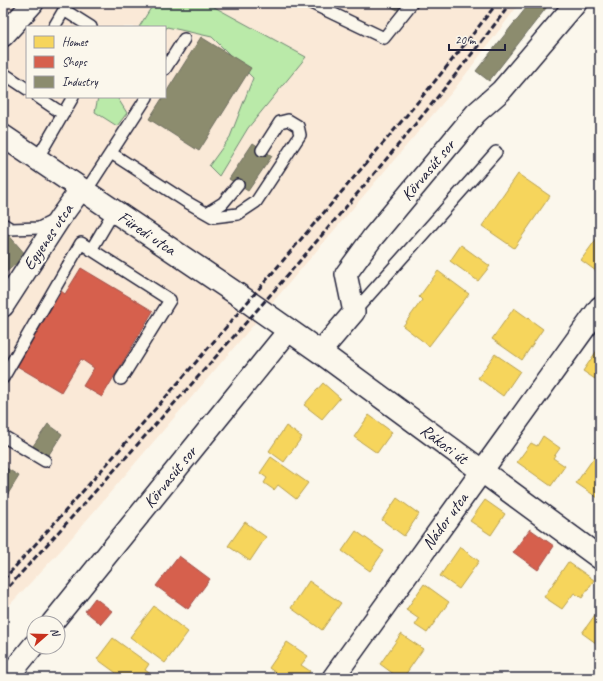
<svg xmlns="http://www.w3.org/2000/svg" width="603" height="681" font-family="Caveat,sans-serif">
	<rect width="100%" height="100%" fill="#fbf7ec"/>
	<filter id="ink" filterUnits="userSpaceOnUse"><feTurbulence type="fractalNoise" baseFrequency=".025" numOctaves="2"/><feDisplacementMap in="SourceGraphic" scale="8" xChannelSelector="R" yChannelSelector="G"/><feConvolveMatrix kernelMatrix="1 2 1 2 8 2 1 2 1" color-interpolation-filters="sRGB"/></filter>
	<g filter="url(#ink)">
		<!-- built -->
		<path fill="#fae9d7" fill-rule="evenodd" d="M3 3H520L453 91 62 549 3 612ZM27 27H165V97H27Z"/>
		<!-- green -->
		<path fill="#baeaa9" stroke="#6e8672" d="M154 3H207L306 57 248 128 219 176 209 166 230 137 253 78 212 37 167 27 165 30V27H139Z
			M98 97H117L127 113 117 126 95 112Z"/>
		<!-- homes -->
		<path fill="#f6d55c" stroke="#b69f52" d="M518 174 550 196 514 248 482 226Z
			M600 234V274L581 260Z
			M461 245 490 266 478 281 450 261Z
			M438 271 469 294 429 346 403 326 422 300 419 297Z
			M514 308 543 329 522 360 492 339Z
			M600 346V373L595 379 583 371Z
			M495 354 520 371 503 396 478 378Z
			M323 383 340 398 322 419 304 405Z
			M369 415 392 432 377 453 354 437Z
			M286 426 302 437 284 462 269 451Z
			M543 436 560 448 553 458 565 466 551 486 517 462 531 443 537 446Z
			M600 449V494L598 498 576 483Z
			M271 457 308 483 296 499 278 485 274 490 264 483 267 478 260 473Z
			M397 498 419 514 404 536 382 520Z
			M485 500 505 514 491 535 470 521Z
			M245 522 266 537 250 561 228 546Z
			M356 531 384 551 370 571 342 551Z
			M460 547 479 561 459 589 440 576Z
			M568 562 594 580 582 598 574 593 562 609 544 597Z
			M309 581 341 603 322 630 291 608Z
			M424 584 449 602 427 633 415 625 419 619 406 610Z
			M154 606 188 632 165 663 130 637Z
			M600 608V646L582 633Z
			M401 634 423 649 403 678H399L380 664Z
			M113 638 149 664 145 670 152 675 150 678H123L97 659Z
			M287 642 308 656 301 665 310 671 306 678 293 677 283 678 269 668Z"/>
		<!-- shops -->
		<path fill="#d6604d" stroke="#a04d48" d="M81 268 153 311 102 397 83 386 94 368 81 359 61 392 17 366 61 291 65 294Z
			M530 529 554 546 538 570 513 552Z
			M179 556 210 579 188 609 156 586Z
			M95 598 112 611 101 624 85 611Z"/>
		<!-- industry -->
		<path fill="#8c8c6e" stroke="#6c6c5f" d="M383 3H401L398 10Z
			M530 3H550L489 81 476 71Z
			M201 37 251 68 199 151 149 119 163 97H165V94Z
			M253 143 272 156 248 191 229 179Z
			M6 232 26 255 3 275V234Z
			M48 424 62 434 48 456 33 446Z
			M3 466 19 476 3 502Z"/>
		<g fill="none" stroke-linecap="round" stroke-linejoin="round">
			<defs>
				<path id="service" d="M311 3 384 38 412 3
					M54 27 64 10 91 27
					M165 69 184 39
					M3 73 27 89
					M38 97 63 114
					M111 153 185 201 213 217 238 214 256 202 300 135 298 126 288 120 280 122 262 150
					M37 159 73 97
					M86 191 147 97
					M207 213 223 203 238 185
					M3 224 11 229 39 228 55 220
					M91 250 114 211
					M354 312 496 152
					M3 378 81 243 170 300 121 379
					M3 436 45 461"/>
				<path id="minor" d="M3 36 33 3
					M3 306 60 218 81 189
					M320 352 354 312 346 274 373 237 476 113 501 91 576 3
					M52 623 289 330
					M7 678 34 645
					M333 678 600 307"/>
				<path id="secondary" d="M3 136 240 296 320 352 600 558"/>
			</defs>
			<!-- service casing -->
			<use href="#service" stroke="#22223b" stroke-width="14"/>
			<!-- minor casing -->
			<use href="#minor" stroke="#22223b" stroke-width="24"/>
			<!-- secondary casing -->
			<use href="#secondary" stroke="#22223b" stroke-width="25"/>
			<!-- service -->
			<use href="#service" stroke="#fbf7ec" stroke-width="11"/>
			<!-- minor -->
			<use href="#minor" stroke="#fbf7ec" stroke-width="21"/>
			<!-- secondary -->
			<use href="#secondary" stroke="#fbf7ec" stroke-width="22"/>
			<!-- rail -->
			<path stroke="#22223b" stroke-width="3" stroke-dasharray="6 3" stroke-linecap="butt" d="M3 580C105 468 204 354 302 238 368 161 435 84 497 3
				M3 593C102 484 201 375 298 263 371 178 444 92 511 3"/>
		</g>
	</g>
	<g text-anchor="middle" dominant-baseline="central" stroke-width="4" stroke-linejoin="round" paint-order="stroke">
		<!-- street labels -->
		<g font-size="17" fill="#22223b" stroke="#fbf7ec">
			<text transform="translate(428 170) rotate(-50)">Körvasút sor</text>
			<text transform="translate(147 233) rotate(34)">Füredi utca</text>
			<text transform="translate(48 237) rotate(-56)">Egyenes utca</text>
			<text transform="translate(444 444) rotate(37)">Rákosi út</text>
			<text transform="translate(170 477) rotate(-51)">Körvasút sor</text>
			<text transform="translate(445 521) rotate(-54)">Nádor utca</text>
		</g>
	</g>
	<!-- margin -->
	<rect width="603" height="681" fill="none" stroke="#fbf7ec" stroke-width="16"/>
	<rect x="8" y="8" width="587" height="665" fill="none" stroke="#22223b" stroke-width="1.5" filter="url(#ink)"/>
	<!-- legend -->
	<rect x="26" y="26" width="140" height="72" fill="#fbf7ec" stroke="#a4a2a5"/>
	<rect x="34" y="36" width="20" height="12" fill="#f6d55c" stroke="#a4a2a5"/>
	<text x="62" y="46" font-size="12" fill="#22223b">Homes</text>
	<rect x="34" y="56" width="20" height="12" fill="#d6604d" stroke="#a4a2a5"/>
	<text x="62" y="66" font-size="12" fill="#22223b">Shops</text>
	<rect x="34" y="76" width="20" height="12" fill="#8c8c6e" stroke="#a4a2a5"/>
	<text x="62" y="86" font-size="12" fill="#22223b">Industry</text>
	<!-- north arrow -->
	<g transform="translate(46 635) rotate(70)"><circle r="19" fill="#fbf7ec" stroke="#a4a2a5"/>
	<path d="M0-3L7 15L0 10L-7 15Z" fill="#c8321e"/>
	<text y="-6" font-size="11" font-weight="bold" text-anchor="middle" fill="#22223b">N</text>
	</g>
	<!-- scale -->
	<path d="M449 44v6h56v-6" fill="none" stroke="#22223b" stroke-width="2"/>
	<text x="455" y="44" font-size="12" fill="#22223b" stroke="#fbf7ec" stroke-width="3" paint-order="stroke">20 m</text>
</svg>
